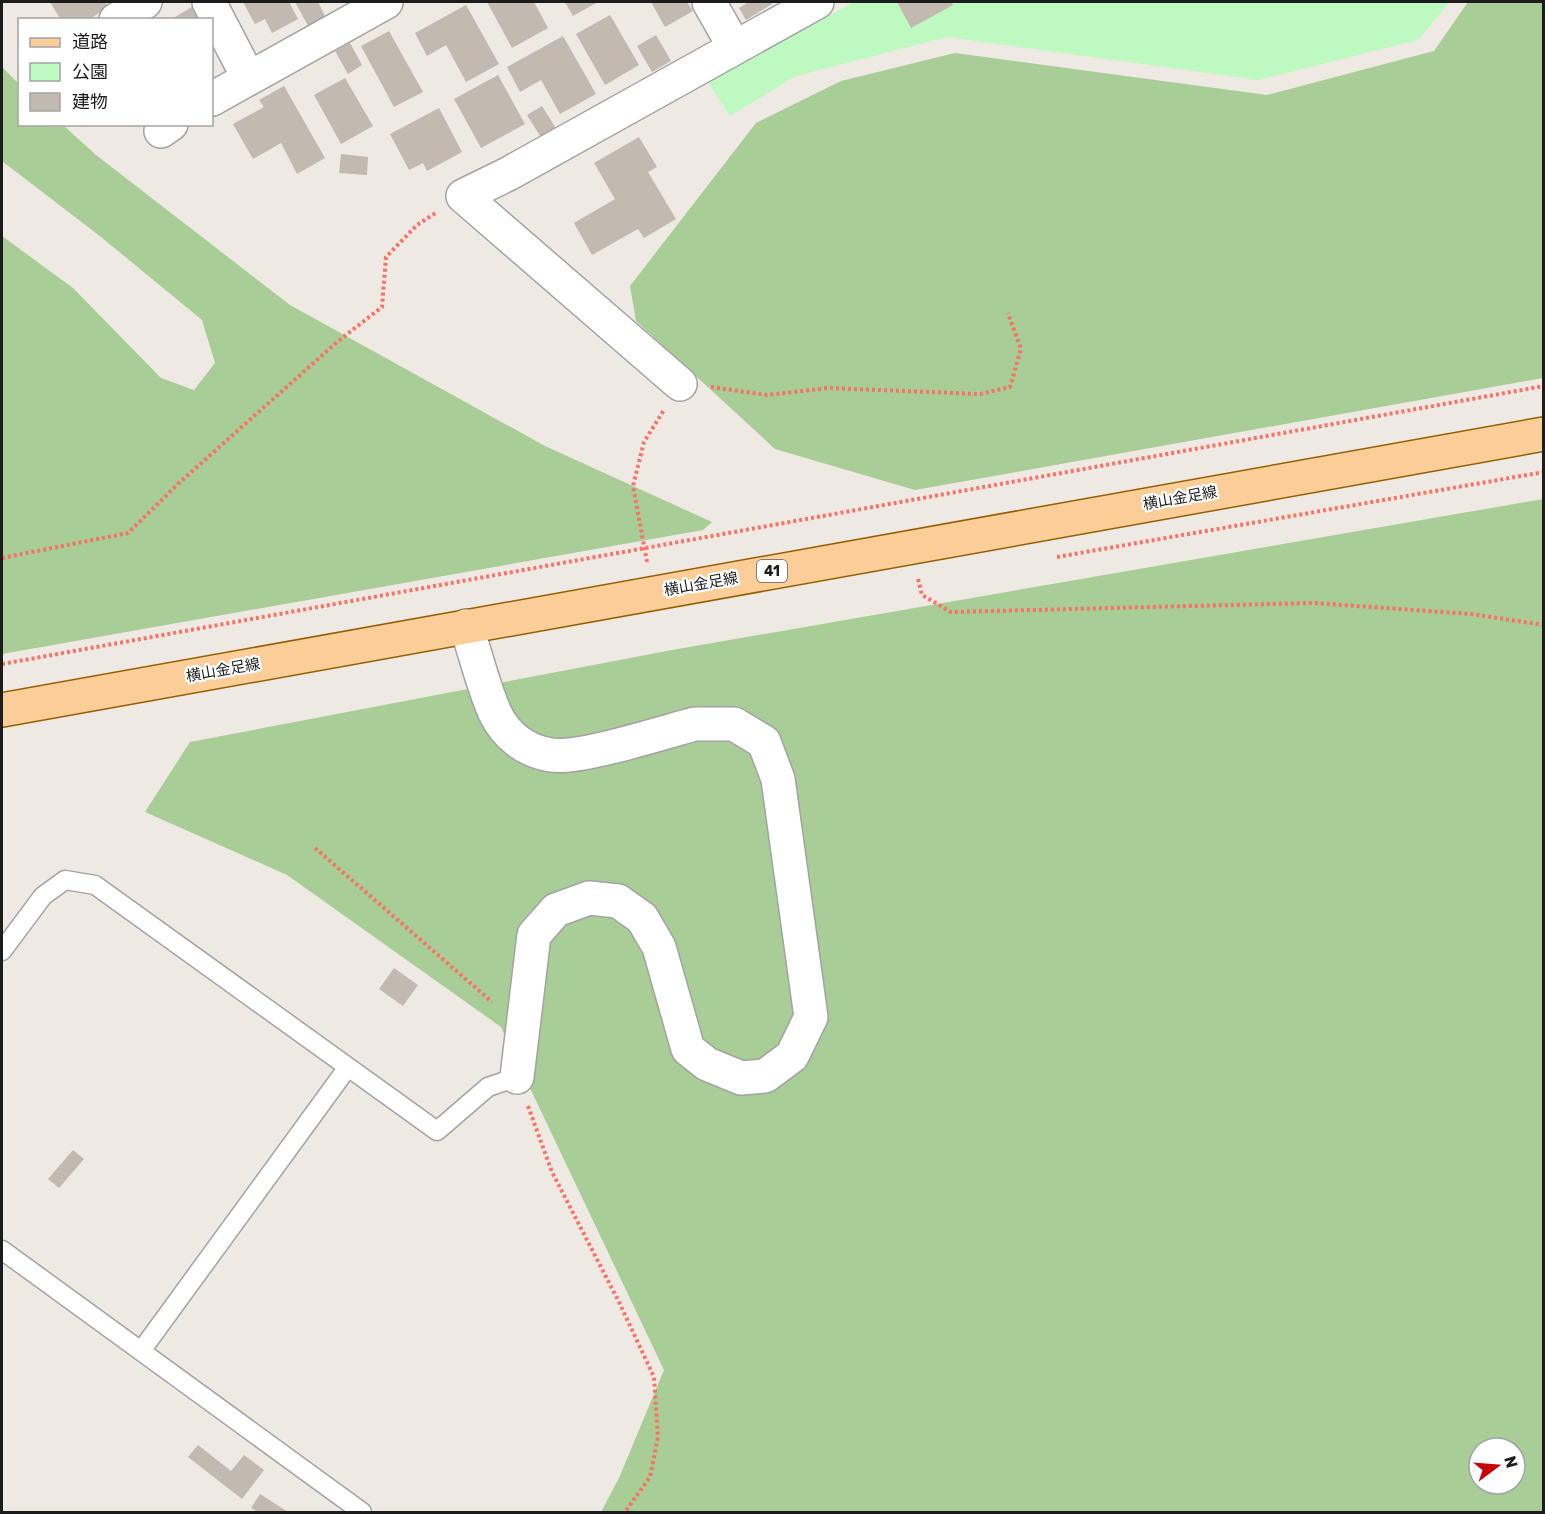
<svg xmlns="http://www.w3.org/2000/svg" width="1545" height="1514" font-family="Rubik,'Noto Sans JP',sans-serif">
	<rect width="100%" height="100%" fill="#eee9e2"/>
	<!-- forest -->
	<path fill="#a8cd96" fill-rule="evenodd" d="M1468 2H1543V378L915 490 775 449 636 321 630 286 756 123 841 81 955 53 1267 95 1434 51Z
		M2 67 19 84 20 124 63 125 96 155 290 305 545 446 712 522 703 530 2 654V236L73 288 161 378 194 390 215 363 202 320 101 237 2 161Z
		M1543 499V1512H601L619 1478 664 1370 501 1027 287 875 145 812 190 742 672 650ZM1479 1448H1515V1484H1479Z"/>
	<!-- park -->
	<path fill="#bdf9c0" d="M854 2H1450L1418 40 1259 80 947 37 796 76 730 116 708 82Z"/>
	<!-- building -->
	<path fill="#c2b9b1" d="M50 2H105L109 7 88 20H61Z
		M243 2H289L298 19 272 33 265 19 255 24Z
		M295 2H318L329 24 312 33Z
		M487 2H534L548 28 512 48Z
		M565 2H598L573 16Z
		M651 2H687L693 11 665 27Z
		M749 2H771L772 4 746 20 739 8Z
		M897 2H951L953 5 911 28Z
		M466 5 499 64 466 82 446 45 427 56 415 33Z
		M192 7 199 20H170Z
		M610 15 639 65 605 85 576 34Z
		M389 31 423 92 394 107 361 46Z
		M656 35 671 61 652 72 637 46Z
		M563 36 596 94 560 114 541 80 520 92 507 67Z
		M350 43 362 65 348 74 335 51Z
		M498 75 525 124 481 148 454 99Z
		M345 78 373 126 341 144 314 95Z
		M284 86 325 158 297 174 281 143 253 159 233 124 264 107 259 100Z
		M542 106 557 130 542 139 527 115Z
		M439 108 462 152 427 171 423 163 409 170 390 134Z
		M639 137 657 167 648 172 676 219 644 238 638 229 592 255 574 223 615 199 594 163Z
		M341 154 368 157 367 175 339 173Z
		M394 968 418 985 403 1006 379 989Z
		M73 1150 84 1159 59 1188 48 1179Z
		M198 1445 231 1471 244 1455 264 1470 242 1499 188 1457Z
		M260 1494 288 1512H258L251 1508Z"/>
	<g fill="none" stroke-linecap="round" stroke-linejoin="round">
		<defs>
			<path id="lane" d="M2 951 43 896 65 880 95 885 437 1131 488 1087 517 1077
				M2 1250 362 1512
				M141 1351 348 1067"/>
			<path id="street" d="M209 2 248 77
				M709 2 734 46
				M116 20 145 2
				M212 99 386 2
				M161 131 171 124
				M680 384 463 196 508 174 817 2
				M466 626C476 655 483 686 495 713 506 736 526 751 551 755 579 760 663 732 695 724H734L764 742 778 779 811 1017 792 1056 765 1076 741 1078 707 1064 688 1049 659 947 642 918 618 901 589 898 556 910 534 935 517 1077"/>
			<path id="primary" d="M2 710 1544 434"/>
		</defs>
		<!-- lane casing -->
		<use href="#lane" stroke="#a3a3a3" stroke-width="21"/>
		<!-- street casing -->
		<use href="#street" stroke="#a3a3a3" stroke-width="36"/>
		<!-- primary casing -->
		<use href="#primary" stroke="#945f00" stroke-width="36"/>
		<!-- path -->
		<path stroke="#f97267" stroke-width="4" stroke-dasharray="3 3" stroke-linecap="butt" d="M711 387 767 395 828 388 980 394 1010 387 1021 349 1008 313
			M1057 557 1544 472
			M2 558 128 533 178 484 337 342 382 307 386 257 417 225 437 212
			M647 562 633 486 644 442 664 410
			M918 579 922 595 951 612 1314 603 1471 614 1544 625
			M2 664 1544 386
			M315 848 492 1002
			M528 1106 552 1172 619 1302 654 1377 658 1437 650 1477 625 1512"/>
		<!-- lane -->
		<use href="#lane" stroke="#fff" stroke-width="18"/>
		<!-- street -->
		<use href="#street" stroke="#fff" stroke-width="33"/>
		<!-- primary -->
		<use href="#primary" stroke="#fbce99" stroke-width="33"/>
	</g>
	<g text-anchor="middle" dominant-baseline="central" stroke-width="4.5" stroke-linejoin="round" paint-order="stroke">
		<!-- shield labels -->
		<rect fill="#fff" stroke="#606060" stroke-width="1.5" x="757" y="560" width="30" height="22" rx="4.5"/>
		<g font-size="14" font-weight="bold" fill="#1c1c1c">
			<text x="772" y="571">41</text>
		</g>
		<!-- street labels -->
		<g font-size="15" fill="#1c1c1c" stroke="#fff">
			<text transform="translate(1180 498) rotate(-10)">横山金足線</text>
			<text transform="translate(701 584) rotate(-10)">横山金足線</text>
			<text transform="translate(223 670) rotate(-10)">横山金足線</text>
		</g>
	</g>
	<!-- border -->
	<rect width="1545" height="1514" fill="none" stroke="#1c1c1c" stroke-width="6"/>
	<!-- legend -->
	<rect x="18" y="18" width="195" height="108" fill="#ffffff" stroke="#a4a4a4" stroke-width="1.5"/>
	<rect x="30" y="38" width="30" height="9" fill="#fbce99" stroke="#a4a4a4" stroke-width="1.5"/>
	<text x="72" y="48" font-size="18" fill="#1c1c1c">道路</text>
	<rect x="30" y="63" width="30" height="18" fill="#bdf9c0" stroke="#a4a4a4" stroke-width="1.5"/>
	<text x="72" y="78" font-size="18" fill="#1c1c1c">公園</text>
	<rect x="30" y="93" width="30" height="18" fill="#c2b9b1" stroke="#a4a4a4" stroke-width="1.5"/>
	<text x="72" y="108" font-size="18" fill="#1c1c1c">建物</text>
	<!-- north arrow -->
	<g transform="translate(1497 1466) rotate(74)"><circle r="28" fill="#ffffff" stroke="#a4a4a4" stroke-width="1.5"/>
	<path d="M0-4.5L10 22L0 15L-10 22Z" fill="#c80006"/>
	<text y="-9" font-size="16" font-weight="bold" text-anchor="middle" fill="#1c1c1c">N</text>
	</g>
</svg>
